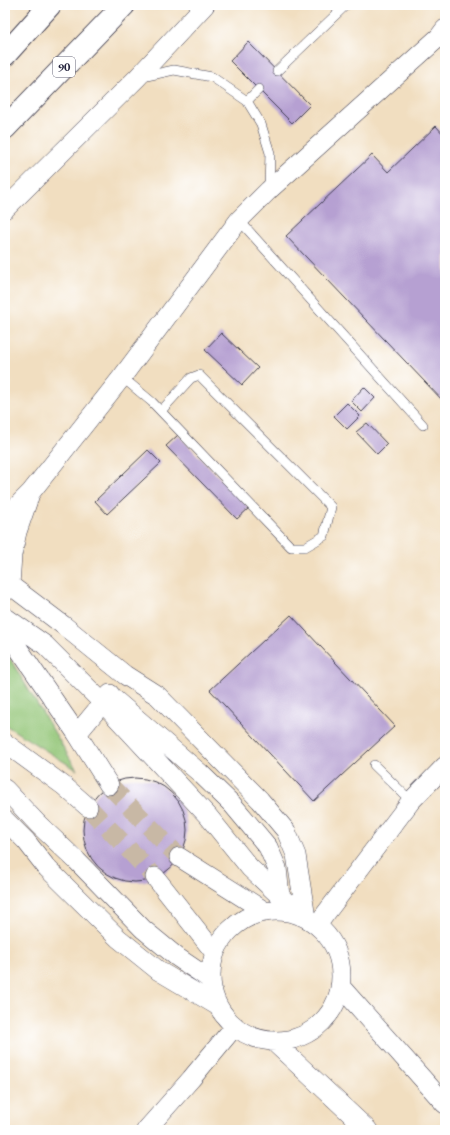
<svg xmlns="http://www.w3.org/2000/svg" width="450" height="1135" font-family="'EB Garamond',serif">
	<rect width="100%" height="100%" fill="#fff"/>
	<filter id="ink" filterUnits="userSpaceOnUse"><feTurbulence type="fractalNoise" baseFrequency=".025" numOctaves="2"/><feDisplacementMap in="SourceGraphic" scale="8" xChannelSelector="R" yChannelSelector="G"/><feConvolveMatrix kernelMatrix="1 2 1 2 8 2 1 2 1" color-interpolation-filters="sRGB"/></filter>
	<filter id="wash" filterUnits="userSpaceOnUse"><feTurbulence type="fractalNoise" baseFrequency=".012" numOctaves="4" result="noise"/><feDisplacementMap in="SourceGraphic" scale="16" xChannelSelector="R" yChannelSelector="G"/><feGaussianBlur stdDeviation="0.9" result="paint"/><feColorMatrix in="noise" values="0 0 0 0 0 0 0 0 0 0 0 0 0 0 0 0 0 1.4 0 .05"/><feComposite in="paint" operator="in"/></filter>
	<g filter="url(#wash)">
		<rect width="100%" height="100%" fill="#f1dec0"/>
		<!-- green -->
		<path fill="#91c475" stroke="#5a7358" d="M9 657 77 770 5 725V663Z"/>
		<g id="blocks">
			<!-- building -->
			<path fill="#b6a0d2" d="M248 42 310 105 292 123 230 61Z
				M436 126 445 136V403L286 236 372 155 388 172Z
				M221 333 258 368 242 385 205 350Z
				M364 387 375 398 362 412 351 401Z
				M347 403 360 416 347 429 334 416Z
				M367 423 387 444 377 454 356 432Z
				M178 435 249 508 237 519 166 446Z
				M148 450 161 463 107 514 95 501Z
				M291 615 395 726 314 801 210 690Z
				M83 830a52 52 0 1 1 104 0a52 52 0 1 1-104 0Z"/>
		</g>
	</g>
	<g filter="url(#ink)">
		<use href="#blocks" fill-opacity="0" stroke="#413e4f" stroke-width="1"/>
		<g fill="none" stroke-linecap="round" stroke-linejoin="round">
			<!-- street-tunnel -->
			<path stroke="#c8b8a5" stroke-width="19" stroke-dasharray="19 10" stroke-linecap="butt" d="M109 785 179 857
				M88 807 155 877"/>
			<defs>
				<path id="lane" d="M277 71 346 5
					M142 77 174 70 212 77 247 101 261 124 270 153 269 189
					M247 101 259 89
					M239 220 423 425
					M122 377 152 402 291 547H305L324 536 331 507 199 375 191 378 161 411
					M374 765 411 801"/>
				<path id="street" d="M5 209 137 78 205 5
					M5 518 31 492 122 377 239 220 269 190 439 37 445 29
					M10 585 63 625 125 675 158 696 260 800 286 831 296 855 306 918
					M5 592 10 585 12 555 17 532 29 497
					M5 617 45 645 103 703 208 816 250 868 301 916
					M5 629 77 734 109 785
					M114 699 200 773 232 804 268 847 277 868 280 896
					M77 734 110 694
					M5 743 64 786 88 807
					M5 789 38 824 77 861 143 929 177 957 211 980
					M5 820 26 841 47 868 118 938 159 971 218 1006
					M179 857 266 912
					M155 877 215 953
					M211 976a65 65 0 1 1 130 0a65 65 0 1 1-130 0Z
					M317 925 411 801 445 766
					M340 986 445 1104
					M273 1041 368 1130
					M146 1130 191 1079 235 1026"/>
				<path id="highway" d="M5 55 50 5
					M5 128 124 5"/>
			</defs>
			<!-- lane casing -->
			<use href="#lane" stroke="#413e4f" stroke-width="10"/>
			<!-- street casing -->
			<use href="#street" stroke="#413e4f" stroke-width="20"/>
			<!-- highway casing -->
			<use href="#highway" stroke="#413e4f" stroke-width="24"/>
			<!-- lane -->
			<use href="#lane" stroke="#fff" stroke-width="9"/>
			<!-- street -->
			<use href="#street" stroke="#fff" stroke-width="19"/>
			<!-- highway -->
			<use href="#highway" stroke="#fff" stroke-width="22"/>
		</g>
	</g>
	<g text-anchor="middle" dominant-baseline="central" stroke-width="3" stroke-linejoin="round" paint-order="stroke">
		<!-- shield labels -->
		<rect fill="#fff" stroke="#646476" stroke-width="1" x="53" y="57" width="22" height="20" rx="3"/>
		<g font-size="12" font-weight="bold" fill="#22223b">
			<text x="64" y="67">90</text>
		</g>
	</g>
	<!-- margin -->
	<rect width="450" height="1135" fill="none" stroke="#fff" stroke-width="20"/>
</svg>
